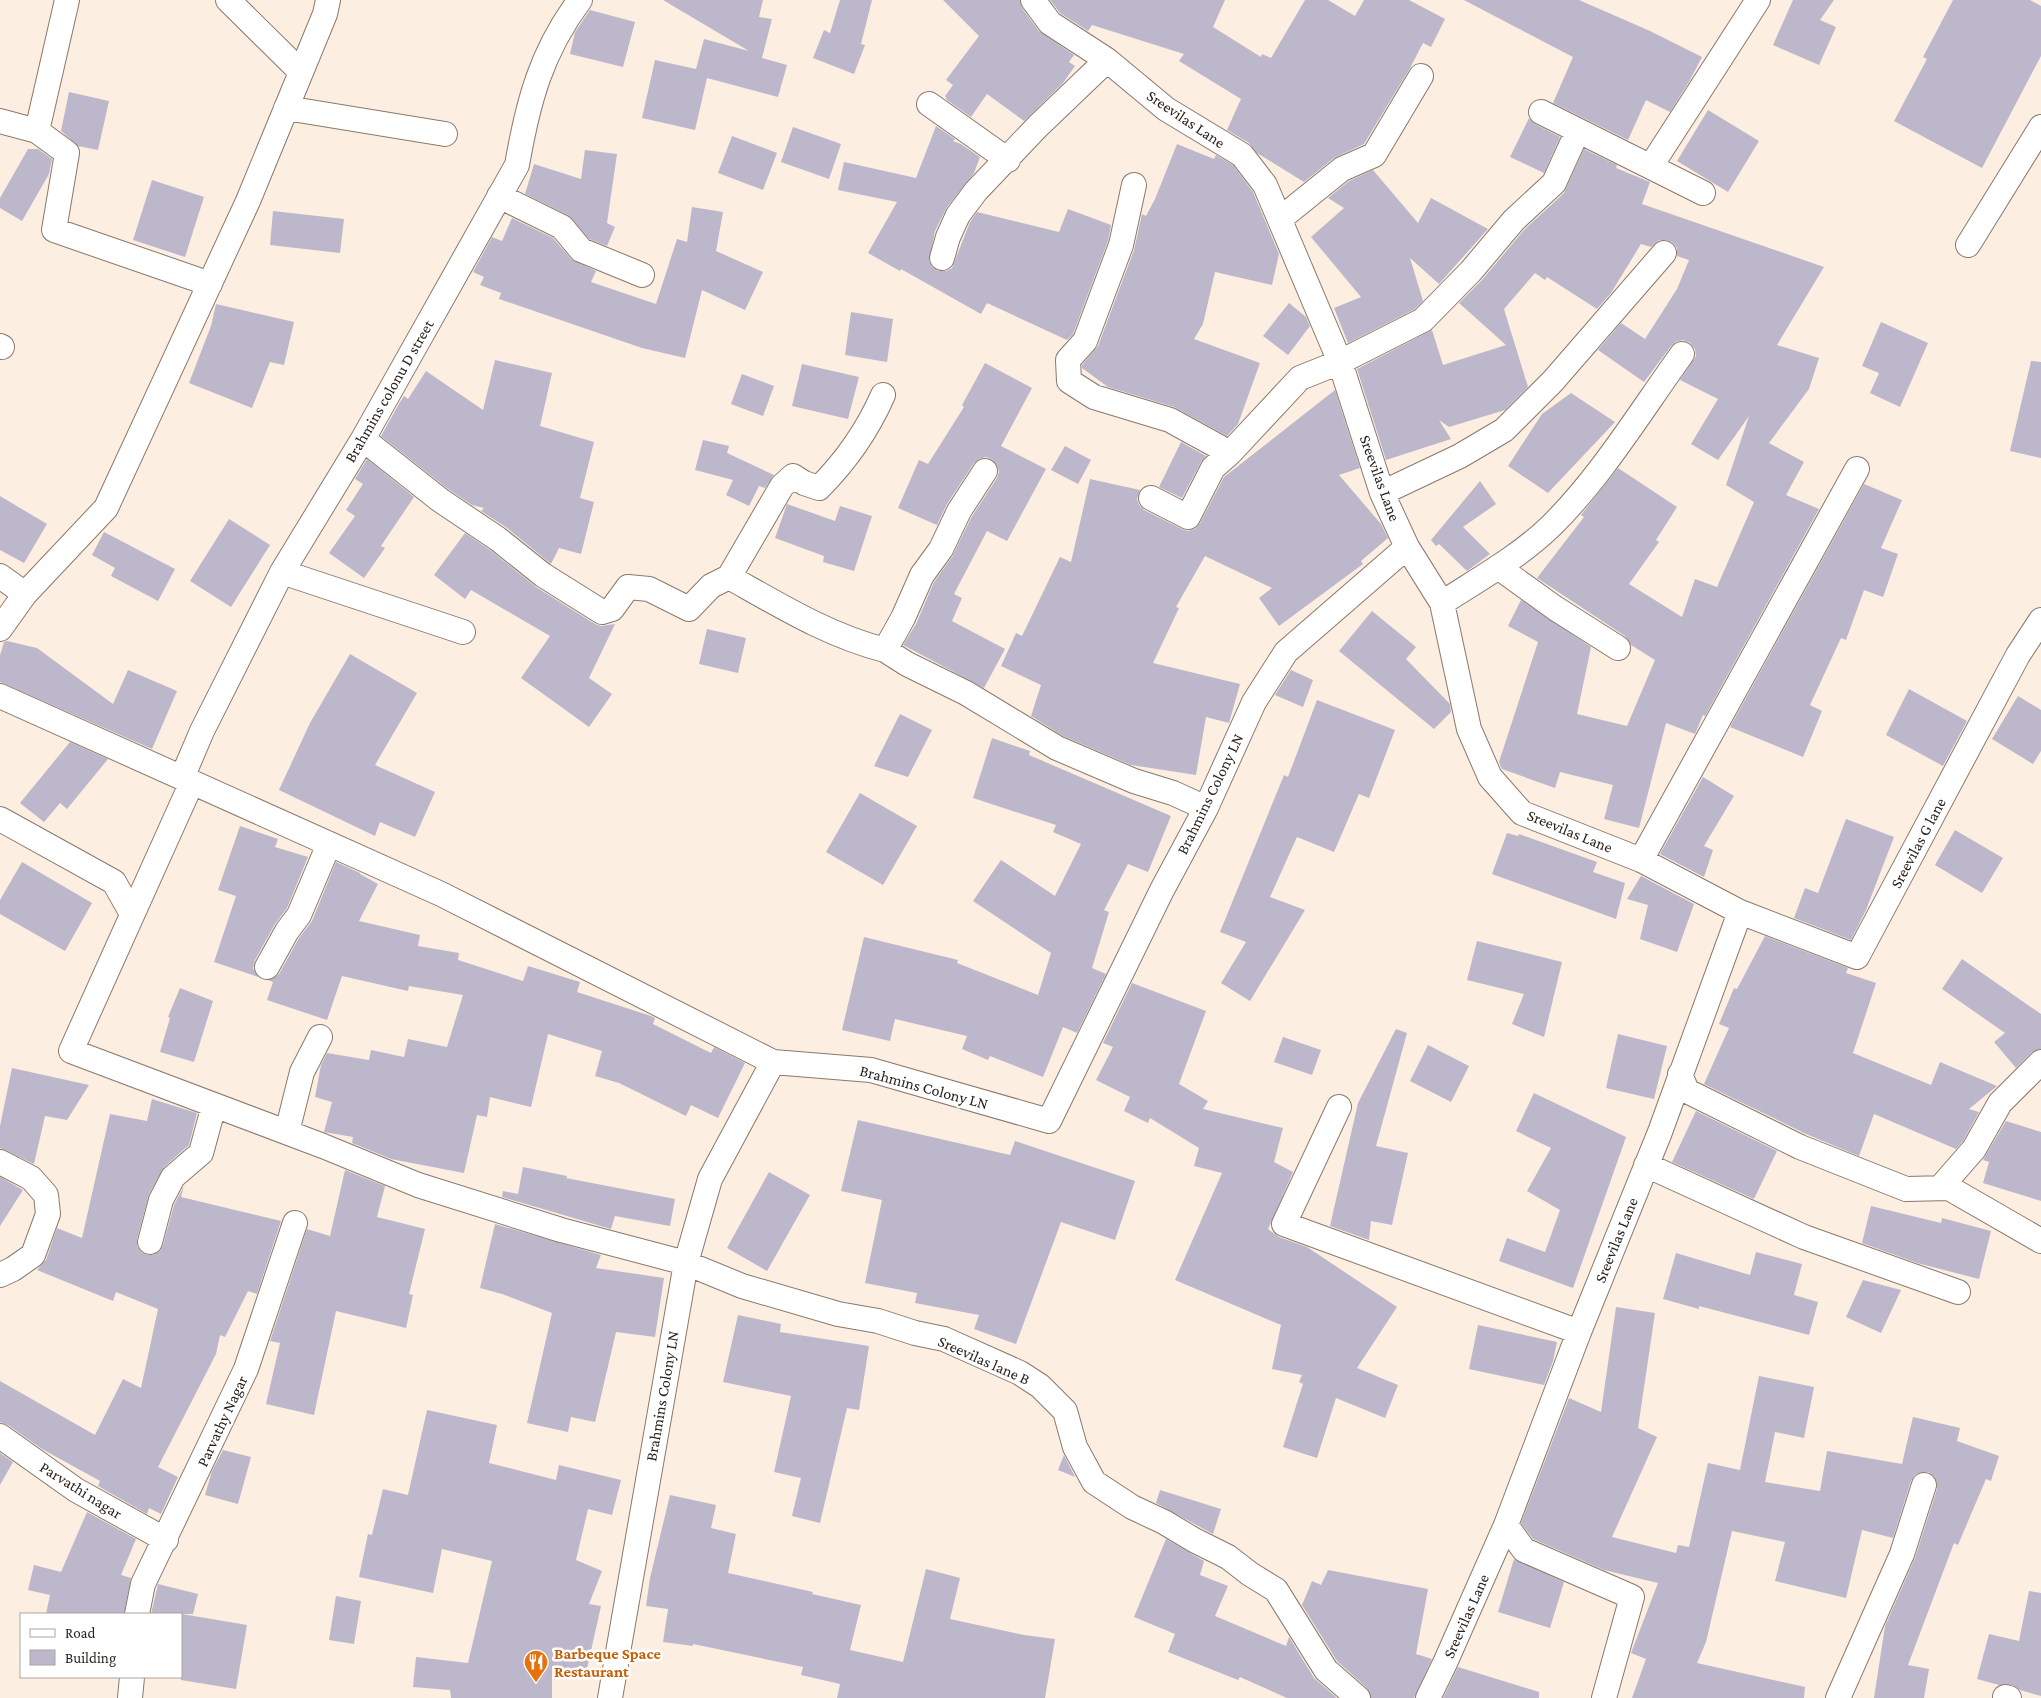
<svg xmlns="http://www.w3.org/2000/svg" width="2041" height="1698" font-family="'Crimson Pro',serif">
	<rect width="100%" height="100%" fill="#fdeee2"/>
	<!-- building -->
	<path fill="#bdb7cb" d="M663 0H763L759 17 772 19 762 58 787 65 778 97 707 78 695 130 642 118 655 60 696 69 704 39 749 51Z
		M840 0H872L861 44 865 45 854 74 813 58 824 30 830 33Z
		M943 0H1020L1022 8 1039 31 1074 55 1069 62 1075 66 1063 83 1024 121 987 94 971 117 947 100 945 96 953 85 946 80 979 36Z
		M1050 0H1225L1213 27 1261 57 1262 54 1271 58 1305 0H1328L1355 16 1364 0H1409L1445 19 1431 47 1423 43 1410 68 1364 144 1334 158 1304 182 1257 153 1249 143 1227 130 1241 99 1179 61 1184 54 1092 25 1088 31 1060 13Z
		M1464 0H1579L1650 31 1702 57 1690 80 1670 112 1646 100 1628 140 1553 103 1573 57Z
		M1793 0H1834L1820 20 1836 27 1819 65 1773 45Z
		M1953 0H2030L2041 6V56L1982 168 1894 121 1927 59 1923 57Z
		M590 10 635 22 623 67 570 54 575 32Z
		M69 92 109 101 98 150 78 146 61 131Z
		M1708 110 1759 141 1728 192 1677 161Z
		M1529 118 1535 124 1560 137 1544 173 1510 157Z
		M936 126 955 139 953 141 961 144 980 157 974 173 947 207 935 231 929 261 932 267 938 271H946L952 268 970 222 977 212 1059 232 1068 209 1111 225 1108 241 1073 334 1067 340 987 303 981 314 901 269 900 271 868 253 897 202 838 190 844 162 916 178Z
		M793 127 841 144 829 179 781 162Z
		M732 136 777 153 763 190 718 173Z
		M1177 144 1214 159 1216 155 1233 165 1253 192 1279 254 1272 285 1215 272 1203 324 1194 339 1260 363 1238 424 1227 436 1174 407 1108 387 1082 368V365L1098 346 1134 250 1142 214 1146 216 1155 199Z
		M28 149H38L52 159 49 174 22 221 0 208V198Z
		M1584 149 1617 165 1616 168 1650 182 1642 204 1824 267 1777 345 1819 358 1809 389 1769 443 1804 462 1786 495 1819 509 1705 716 1703 715 1695 734 1666 723 1639 828 1604 819 1613 785 1560 772 1555 788 1502 769 1499 762 1538 642 1508 626 1521 600 1591 647 1577 714 1627 726 1655 660 1631 645 1625 636 1537 578 1584 517 1581 515 1618 468 1677 507 1656 540 1659 542 1629 584 1682 617 1695 579 1717 587 1754 502 1726 485 1749 416 1718 460 1691 444 1718 399 1680 380 1696 356 1695 349 1690 343 1683 340 1676 342 1671 346 1644 382 1598 350 1621 323 1645 339 1677 289 1689 260 1677 256V248L1673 243 1667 240H1659L1651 247 1641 244 1611 293 1597 309 1547 277 1545 280 1535 273 1504 309 1528 387 1505 410 1449 427 1439 420 1451 439 1386 460 1357 369 1432 330 1443 365 1506 345 1459 303 1482 280 1524 230 1564 193Z
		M585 150 617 154 607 223 615 227 607 246 589 239 568 215 525 194 534 164 581 179Z
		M1373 170 1418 223 1431 198 1488 229 1439 284 1410 258 1423 301 1415 309 1348 343 1334 308 1361 297 1311 237 1344 208 1328 198 1349 181Z
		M152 180 204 197 185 257 133 240Z
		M692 207 723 212 716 251 763 272 745 310 702 290 685 358 642 348 499 299 501 293 480 285 484 277 473 272 492 237 502 241 512 218 553 238 571 259 596 271 591 282 656 304 677 239 687 242Z
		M273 211 344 219 340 253 270 245Z
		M1289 303 1306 317 1310 326 1288 355 1263 336Z
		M216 304 294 322 284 365 270 362 252 408 189 383 211 326Z
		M851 312 893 319 887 362 845 355Z
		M1881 322 1928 343 1900 407 1870 393 1879 373 1862 366Z
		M495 360 552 373 540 426 594 442 580 498 594 502 581 554 559 548 551 564 507 528 481 511 484 508 472 505 448 489 381 436 400 402 404 396 408 399 426 371 483 410Z
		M2031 361 2041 362V458L2010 451Z
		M985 363 1032 388 1001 446 1046 469 1007 541 987 531 954 594 962 598 952 621 1005 649 984 688 903 645 916 624 934 582 952 557 971 518 997 478 999 472 997 465 993 460 986 457 979 459 974 463 947 504 937 525 898 508 919 460 928 464 964 407 962 405Z
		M802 364 859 377 848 419 792 406Z
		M742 374 774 386 763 416 731 404Z
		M1335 390 1360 468 1339 475 1381 524 1388 538 1361 561 1363 564 1279 626 1259 598 1272 588 1205 556 1176 607 1179 608 1153 663 1240 684 1229 723 1206 717 1196 775 1131 765 1063 736 1031 716 1041 685 1001 666 1016 633 1022 636 1060 557 1071 562 1090 479 1140 490 1137 499 1139 505 1144 510 1182 529 1188 531 1195 529 1200 523 1224 477Z
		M1571 393 1615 422 1548 493 1508 466 1542 414Z
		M703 440 729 446 727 453 774 475 765 488 759 486 749 506 726 495 733 480 695 470Z
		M1181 442 1206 456 1201 462 1182 498 1159 487Z
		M1065 446 1091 460 1078 484 1051 470Z
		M367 459 414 497 381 546 385 548 364 578 329 553 355 516 346 510 363 484 355 479Z
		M1480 481 1496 504 1463 527 1490 554 1467 571 1439 544 1436 546 1431 540Z
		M1864 484 1902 500 1881 548 1898 554 1883 597 1864 590 1846 640 1841 638 1810 705 1822 711 1803 757 1730 727Z
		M0 496 47 524 24 563 0 550Z
		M787 504 835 521 840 506 872 516 854 571 823 562 824 556 775 538Z
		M229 519 270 545 231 607 190 581Z
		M104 532 175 569 158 601 111 576 115 568 92 555Z
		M465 533 490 550 536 587 595 624 601 626 615 624 589 678 612 694 589 727 521 678 550 636 471 590 465 599 434 575Z
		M1372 611 1416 647 1406 659 1450 704 1451 712 1434 729 1339 651Z
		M707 629 746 638 738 673 699 664Z
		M7 641 37 648 113 704 128 670 177 691 152 749 0 682V655L4 642Z
		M350 654 417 693 375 765 435 792 415 837 380 822 375 836 279 790 310 723Z
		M1291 670 1313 680 1303 707 1275 695Z
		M1909 689 1967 721 1943 766 1886 735Z
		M2018 696 2041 710V751L2033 764 1992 739Z
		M1317 700 1395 730 1369 798 1359 794 1334 852 1297 837 1270 897 1305 910 1250 1001 1221 983 1246 942 1220 932 1284 775 1288 777Z
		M900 714 932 730 908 777 874 766Z
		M992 738 1030 751 1029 755 1171 816 1148 872 1128 864 1104 910 1109 912 1092 968 1106 974 1077 1033 1063 1027 1043 1077 990 1056 988 1060 962 1049 967 1036 895 1019 890 1041 842 1030 864 937 958 960 957 963 1038 995 1051 953 973 901 1001 860 1055 896 1081 844 1053 832 1056 825 973 798Z
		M70 742 108 759 67 809 60 803 44 822 20 803Z
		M1703 777 1734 796 1704 846 1713 850 1704 877 1660 854Z
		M860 793 917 826 883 885 826 852Z
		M1846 819 1894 837 1866 910 1851 940 1794 918 1805 888 1818 893Z
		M240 826 278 839 275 847 308 857 287 908 275 924 255 960 253 968 258 977 214 962 236 896 218 890Z
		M1955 830 2003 858 1982 893 1935 865Z
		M1507 833 1518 836 1519 834 1597 862 1593 872 1625 883 1616 919 1492 874Z
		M22 862 92 903 65 951 0 914V900Z
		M336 862 360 873V874L378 884 359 921 420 935 418 946 459 953 458 960 523 981 528 966 580 982 577 992 651 1016 655 1018 653 1024 711 1053 714 1047 745 1063 718 1118 691 1105 686 1116 619 1083 595 1076 602 1051 548 1034 531 1107 490 1097 487 1117 477 1115 464 1173 391 1159 352 1143 353 1137 324 1132 332 1102 315 1097 321 1065 327 1053 369 1060 371 1050 404 1057 408 1039 447 1047 463 995 409 986 408 991 342 976 327 1020 267 1000 273 982 268 980 274 978 279 974 299 938 312 921Z
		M1641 876 1694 904 1677 952 1640 939 1648 905 1627 899Z
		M1765 936 1848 968 1846 973 1876 983 1853 1053 1931 1085 1940 1062 1997 1086 1969 1109 1979 1112 1963 1141 1956 1149 1874 1114 1859 1156 1806 1134 1704 1084 1729 1028 1719 1024 1734 988 1737 989Z
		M1477 941 1562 962 1544 1037 1512 1024 1524 994 1467 980Z
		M1962 959 2041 1014V1049L2032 1052 2016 1068 1994 1042 2005 1033 1942 989Z
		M1132 983 1206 1011 1179 1084 1208 1101 1203 1109 1283 1128 1274 1162 1293 1172 1268 1229 1279 1237 1307 1247 1397 1307 1357 1368 1398 1385 1385 1418 1336 1398 1317 1458 1283 1447 1303 1384 1299 1382 1302 1375 1272 1369 1281 1325 1175 1280 1222 1173 1194 1166 1199 1148 1150 1118 1148 1123 1124 1111 1130 1097 1096 1080 1113 1047 1103 1043Z
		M180 988 213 1001 194 1062 160 1052 170 1018 168 1017Z
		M1396 1029 1407 1033 1376 1146 1408 1153 1392 1225 1371 1221 1369 1240 1330 1226 1358 1103Z
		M1618 1034 1667 1046 1654 1099 1606 1088Z
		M1283 1037 1321 1050 1312 1075 1274 1062Z
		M1428 1045 1469 1066 1451 1102 1410 1081Z
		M12 1068 89 1085 67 1120 45 1116 34 1164 0 1148V1126Z
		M1534 1093 1626 1137 1573 1288 1499 1261 1507 1238 1545 1252 1560 1210 1527 1191 1551 1148 1516 1131Z
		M152 1099 197 1113 189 1145 164 1167 149 1194 137 1239V1246L141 1252 147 1255H153L160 1251 163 1245 174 1205 184 1186 181 1197 281 1221 257 1294 248 1291 225 1337 220 1335 216 1354 158 1467 178 1477 161 1514 149 1508 147 1514 98 1486 100 1481 42 1449 8 1425 0 1422V1381L95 1435 123 1379 141 1388 158 1309 116 1292 113 1301 37 1270 46 1260 57 1228 82 1238 110 1114 147 1121Z
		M1696 1111 1777 1151 1754 1199 1672 1162Z
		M858 1120 1010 1155 1015 1141 1135 1181 1115 1240 1061 1222 1016 1344 974 1329 979 1315 915 1303 917 1293 865 1283 882 1200 841 1191Z
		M2006 1121 2041 1132V1201L1983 1183 1989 1162 1983 1160Z
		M523 1167 567 1176 566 1178 675 1199 670 1226 615 1216 611 1229 502 1197 503 1191 518 1194Z
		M345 1170 385 1186 377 1217 425 1229 409 1294 413 1295 406 1328 336 1311 314 1415 266 1404 280 1343 270 1341 307 1229 330 1236Z
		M769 1172 810 1195 767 1271 727 1248Z
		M0 1177 23 1190 0 1226Z
		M1871 1206 1941 1223 1942 1218 1991 1231 1979 1279 1917 1263 1862 1243Z
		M495 1224 601 1255 596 1268 664 1278 655 1337 616 1332 595 1422 571 1417 568 1432 527 1423 552 1313 502 1294 480 1288Z
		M1756 1252 1802 1264 1794 1295 1818 1302 1809 1335 1699 1306V1309L1663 1299 1676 1253 1750 1275Z
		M1863 1280 1901 1290 1881 1333 1846 1317Z
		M1616 1307 1655 1313 1638 1428 1657 1437 1612 1537 1676 1553 1678 1545 1689 1547 1708 1463 1740 1470 1759 1376 1814 1387 1804 1438 1775 1432 1765 1482 1820 1491 1827 1451 1902 1464 1913 1417 1960 1428 1957 1441 1999 1456 1991 1481 1986 1479 1958 1545 1954 1543 1908 1665 1929 1669 1924 1698H1874L1885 1626 1915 1558 1937 1489V1483L1934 1476 1929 1472H1922L1915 1475 1911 1481 1893 1538 1862 1530 1846 1598 1775 1581 1785 1542 1732 1531 1706 1642 1697 1663 1805 1687 1804 1698H1632L1646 1659 1631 1653 1658 1583 1604 1570 1533 1539 1521 1523 1569 1398 1601 1412Z
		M738 1315 781 1324 780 1332 869 1346 859 1410 847 1408 820 1523 792 1516 801 1478 774 1472 791 1396 723 1382Z
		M1478 1325 1557 1342 1553 1361 1544 1385 1469 1369Z
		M427 1410 497 1425 489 1463 556 1480 559 1465 621 1480 612 1515 588 1509 576 1560 602 1571 589 1604 601 1606 586 1673 552 1666V1698H451L450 1690 413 1687 416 1657 468 1663 492 1561 442 1549 433 1593 359 1577 368 1534 372 1535 383 1489 408 1495Z
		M223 1450 251 1457 238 1504 205 1495 212 1471Z
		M0 1453 13 1462 0 1485Z
		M1064 1455 1075 1477 1058 1470Z
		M1160 1490 1221 1509 1213 1534 1156 1503Z
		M670 1495 716 1505 711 1528 736 1534 728 1573 813 1592 812 1594 861 1605 850 1650 903 1662 926 1569 960 1578 950 1619 1024 1635 1055 1639 1045 1698H837L840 1684 801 1675 803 1667 693 1644V1646L663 1642 668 1609 646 1606 650 1578Z
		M87 1512 136 1539 121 1575 131 1578 124 1614H46L50 1595 28 1590 34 1565 61 1572Z
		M1166 1539 1204 1561 1200 1575 1228 1586 1215 1616 1286 1646 1289 1637 1314 1678 1337 1698H1287L1240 1677 1238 1680 1168 1652 1175 1634 1134 1617Z
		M1514 1559 1564 1582 1550 1628 1498 1612Z
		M1328 1570 1428 1589 1416 1654 1432 1659 1414 1698H1371L1367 1688 1337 1661 1302 1605 1312 1581 1321 1585Z
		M158 1584 198 1594 193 1614H182L247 1625 236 1689 181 1680V1614H151Z
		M2029 1591 2041 1593V1696L2020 1690 2012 1685H1999L1977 1679 1989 1634 2019 1641Z
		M336 1596 361 1601 354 1644 329 1640Z
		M1458 1667 1539 1692V1698H1443Z"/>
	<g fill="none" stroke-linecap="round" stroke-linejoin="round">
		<defs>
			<path id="minor" d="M228 0 301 72
				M1033 0 1050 23 1107 60 1166 109 1242 155 1265 185 1340 362 1382 493 1407 547 1442 603 1469 729 1490 777 1522 813 1641 860 1740 912 1660 1132 1579 1332 1506 1525 1445 1663 1428 1698
				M929 104 1008 160
				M286 108 445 134
				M1541 112 1703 193
				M0 121 37 131 67 0
				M37 131 67 153 54 230 210 284
				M1651 166 1758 0
				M1134 185 1121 245 1085 341 1068 360 1069 381 1094 397 1170 420 1230 453 1300 378 1340 362 1423 320 1471 271 1514 220 1554 183 1574 139
				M499 196 562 227 581 250 642 275
				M1280 219 1342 169 1374 155 1421 76
				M1968 245 2041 127
				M942 258 948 237 958 215 976 191 1038 126 1107 60
				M0 346 2 347
				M363 439 440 500 498 539 543 575 602 612 612 609 628 587 649 589 689 609 711 586 729 577 782 486 793 476 804 483 819 488C845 462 868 429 883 395
				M1382 493 1460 456 1504 430 1553 381 1664 253
				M1151 498 1188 517 1213 468 1230 453
				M1498 567 1555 608 1618 648
				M282 572 463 632
				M0 576 25 594
				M729 577C779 605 829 636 885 650L903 618 922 575 941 549 959 511 985 471
				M1442 603C1479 579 1519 557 1551 526 1600 478 1641 411 1682 354
				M0 629 25 594 106 508 248 201 325 14 328 0
				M885 650 907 664 966 693 1057 748 1134 781 1173 793 1206 808
				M0 696 441 894 773 1062
				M182 778 202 731 282 572 363 439 517 165C528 102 541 52 580 0
				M192 782 71 1051 323 1146 418 1185 561 1230 686 1263 742 1286 838 1314 878 1321 915 1333 944 1339 1020 1373 1040 1386 1065 1411 1075 1447 1094 1482 1132 1507 1164 1522 1194 1540 1228 1557 1250 1574 1276 1590 1326 1670 1358 1698
				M0 819 114 882 132 914
				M1641 860 1857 469
				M1740 912 1857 957 2018 655 2041 620
				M267 967 287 931 299 915 329 844
				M1680 1074 1687 1091 1800 1147 1906 1189 1949 1188 2041 1241
				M1339 1107 1284 1224 1579 1332
				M287 1132 302 1072 320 1037
				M0 1162 31 1178 46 1195 48 1214 33 1255 13 1269 0 1275
				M1646 1165 1804 1237 1958 1292
				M1940 1188 1974 1149 2000 1103 2041 1062
				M150 1242 161 1200 173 1177 201 1153 214 1105
				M0 1436 76 1490 166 1540
				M1506 1525 1524 1550 1632 1597 1604 1698
				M137 1614 143 1584 246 1369 295 1223
				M2005 1697 2009 1698
				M130 1698 132 1677
				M610 1698 686 1263 710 1179 773 1062 871 1070 1049 1121 1162 890 1206 808 1254 702 1286 652 1407 547
				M1838 1698 1902 1554 1924 1485"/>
		</defs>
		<!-- minor casing -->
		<use href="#minor" stroke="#8a796c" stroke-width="26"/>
		<!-- minor -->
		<use href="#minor" stroke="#fff" stroke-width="24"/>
	</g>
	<!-- icons -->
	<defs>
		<symbol id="restaurant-pin" viewBox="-11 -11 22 30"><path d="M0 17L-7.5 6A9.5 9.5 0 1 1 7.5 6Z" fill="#e8710a" stroke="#fff"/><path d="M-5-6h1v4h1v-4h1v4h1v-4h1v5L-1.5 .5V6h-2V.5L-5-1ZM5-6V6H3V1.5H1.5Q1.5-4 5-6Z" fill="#fff"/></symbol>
	</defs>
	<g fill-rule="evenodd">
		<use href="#restaurant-pin" x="522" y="1648" width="28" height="38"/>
	</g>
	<g text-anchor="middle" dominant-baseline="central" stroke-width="5" stroke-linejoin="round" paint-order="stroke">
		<!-- street labels -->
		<g font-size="16" fill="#261f1a" stroke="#fff">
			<text transform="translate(1186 119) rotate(34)">Sreevilas Lane</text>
			<text transform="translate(389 391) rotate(-60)">Brahmins colonu D street</text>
			<text transform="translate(1380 478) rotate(70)">Sreevilas Lane</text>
			<text transform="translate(1210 794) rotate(-64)">Brahmins Colony LN</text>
			<text transform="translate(1570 831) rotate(22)">Sreevilas Lane</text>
			<text transform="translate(1918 843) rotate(-62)">Sreevilas G lane</text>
			<text transform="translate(924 1087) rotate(15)">Brahmins Colony LN</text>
			<text transform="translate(1616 1240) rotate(-68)">Sreevilas Lane</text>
			<text transform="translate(984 1360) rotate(24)">Sreevilas lane B</text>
			<text transform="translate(662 1396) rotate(-80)">Brahmins Colony LN</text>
			<text transform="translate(222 1421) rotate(-65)">Parvathy Nagar</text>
			<text transform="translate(81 1490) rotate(32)">Parvathi nagar</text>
			<text transform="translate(1466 1616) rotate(-66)">Sreevilas Lane</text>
		</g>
		<!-- food labels -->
		<g font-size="16" font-weight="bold" fill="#c56008" stroke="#fff" text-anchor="start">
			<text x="554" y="1653">Barbeque Space<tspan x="554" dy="18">Restaurant</tspan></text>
		</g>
	</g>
	<!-- legend -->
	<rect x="20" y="1613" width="162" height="65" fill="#ffffff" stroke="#a8a5a3"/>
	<rect x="30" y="1629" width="25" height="8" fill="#ffffff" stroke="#a8a5a3"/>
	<text x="65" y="1638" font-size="15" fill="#261f1a">Road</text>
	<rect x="30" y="1650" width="25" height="15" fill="#bdb7cb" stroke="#a8a5a3"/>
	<text x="65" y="1663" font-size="15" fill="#261f1a">Building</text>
</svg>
